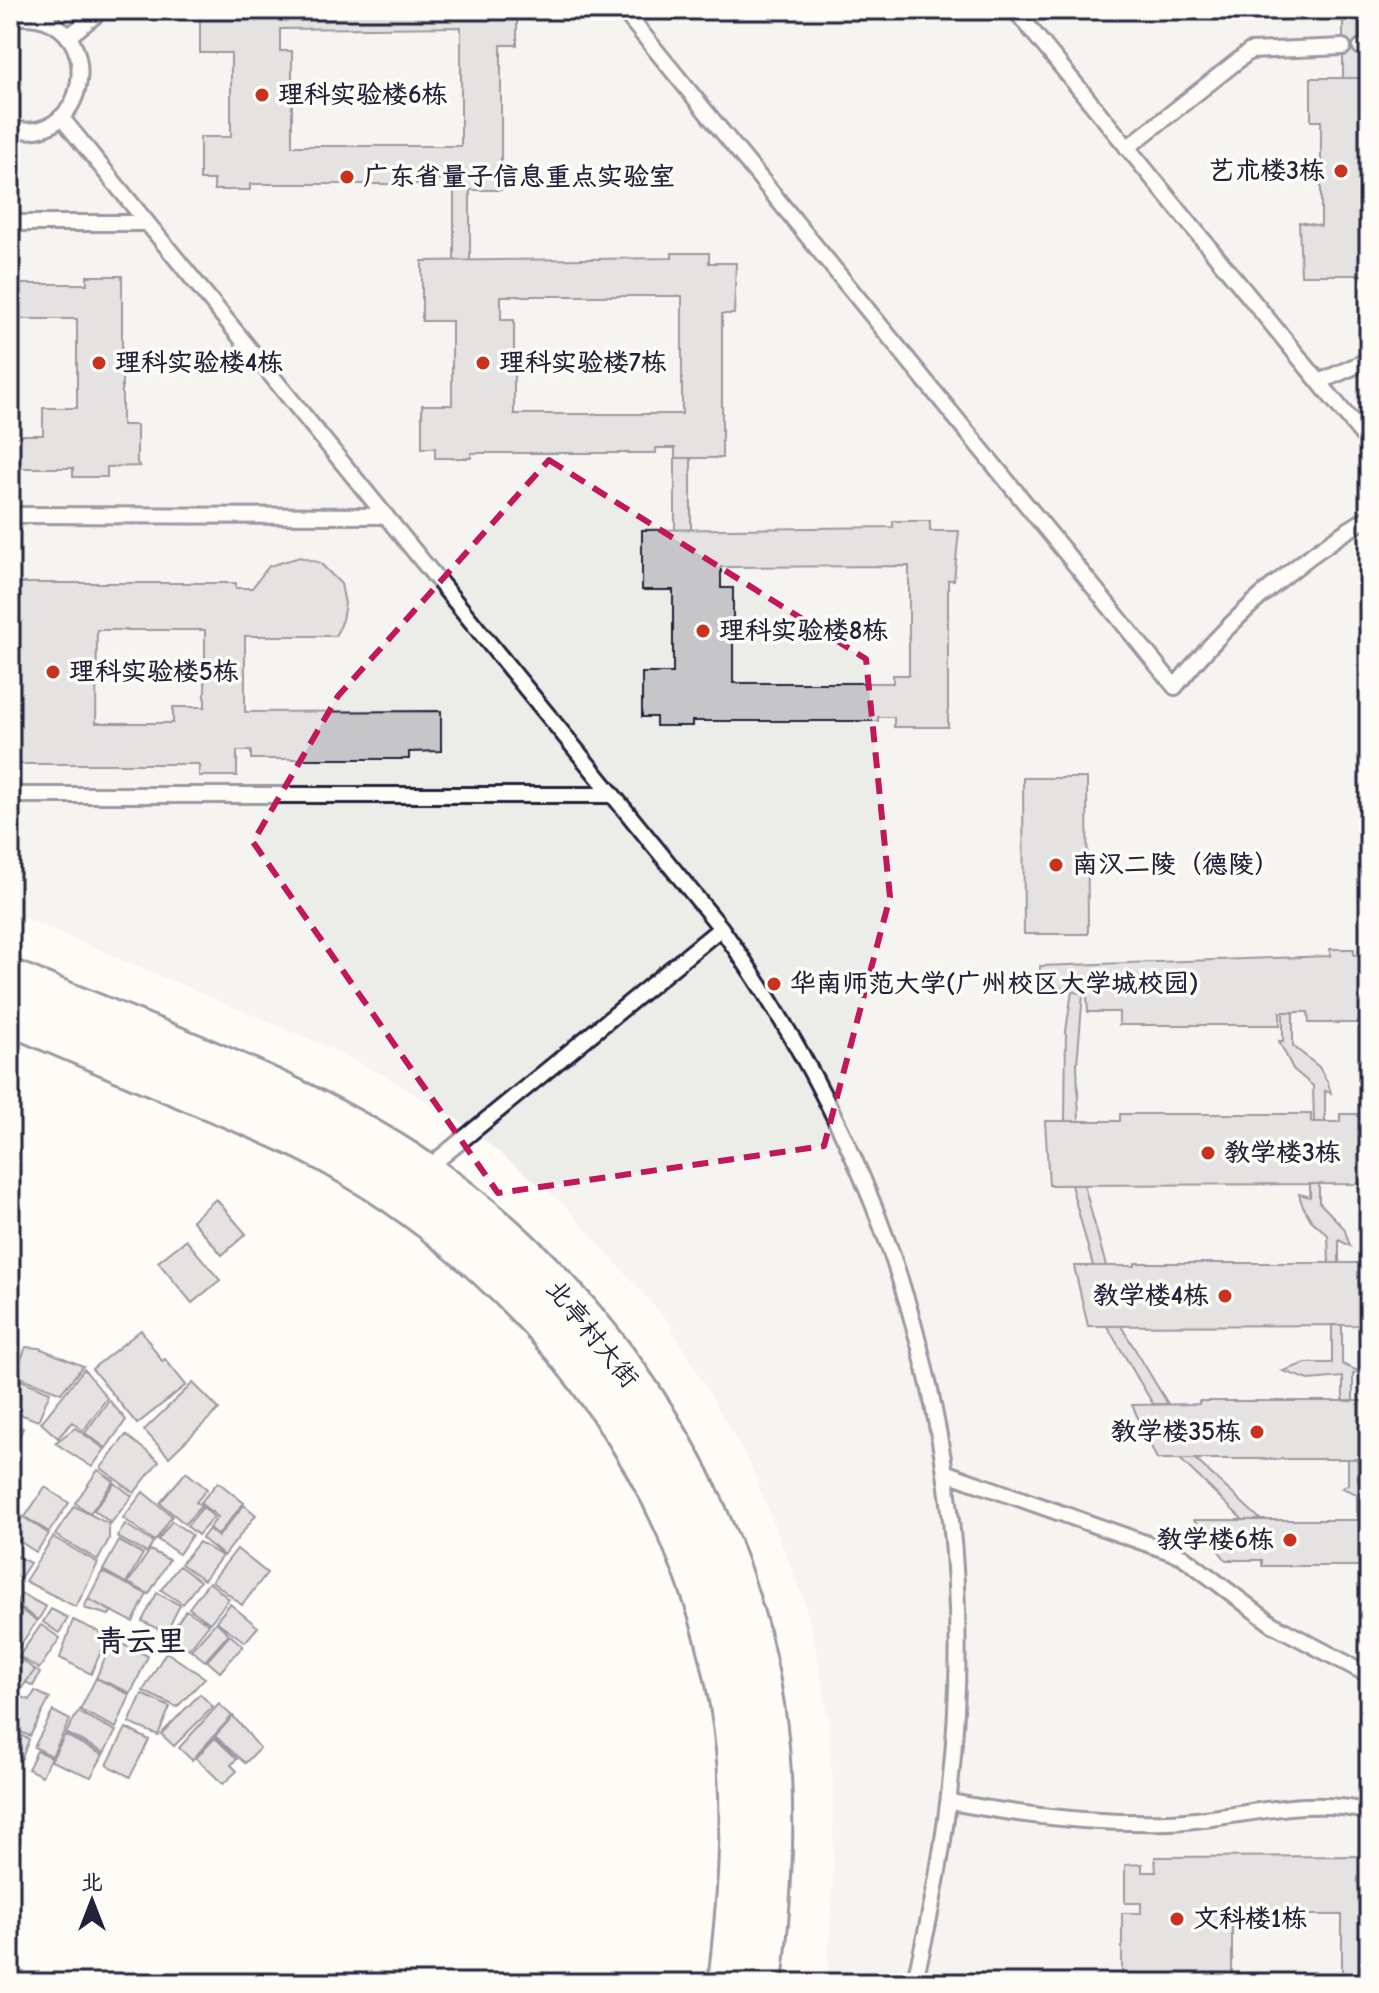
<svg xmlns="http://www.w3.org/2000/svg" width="1379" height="1993" font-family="'Comic Neue','LXGW WenKai TC',sans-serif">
	<rect width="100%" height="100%" fill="#fdfcf7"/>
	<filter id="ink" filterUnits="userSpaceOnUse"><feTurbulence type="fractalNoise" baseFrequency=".0125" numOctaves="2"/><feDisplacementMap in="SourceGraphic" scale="16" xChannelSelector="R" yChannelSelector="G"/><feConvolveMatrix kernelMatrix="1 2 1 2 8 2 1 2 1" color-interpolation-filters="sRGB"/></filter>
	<g filter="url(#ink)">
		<!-- built -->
		<path fill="#ecece9" d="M10 10H1369V1983H827L833 1879V1787L829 1720 813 1635 802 1595 750 1464 667 1320 562 1203 457 1119 381 1074 323 1045 10 912Z"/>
		<!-- building -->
		<path fill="#c6c6c8" stroke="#22223b" stroke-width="2" fill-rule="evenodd" d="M200 10H517V45H501V190H454V180H435V184H250V190H214V180H200V137H231V53H200ZM461 27V146H292V51H280V29Z
			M1343 10H1361V78H1343Z
			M1311 78H1361V98H1369V121H1362V224H1369V275H1301L1299 222 1321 226V121H1311Z
			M454 190H470V261H454Z
			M672 253H709V263H736L734 314H722V458H675V448H656V453H471V458H435V448H422V405H452V321H422V261L672 258ZM501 296H682V414H514V320H501Z
			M87 276H122V425H137V463L140 466 107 467V477H73V468H10V435H43V408H77V319H10V284H87Z
			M675 458H691V530H675Z
			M893 521H930V531H959L954 580H948V727H894V717H878V721H692V726H656V717H642V673H673V590H642V530L893 527ZM909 566V675H893V683H733V588H721V567Z
			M300 557 320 563 341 584 345 604 341 625 335 636H245V712L441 711V751L409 752V759H251V751H237V776H199V764H10V583H236V588H252L269 566ZM97 630H205V707H173V723H96Z
			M1023 778H1087L1088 934H1024Z
			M1361 947H1369V1023H1309L1308 1012H1280V1025H1119V1012H1088L1087 995 1040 983V966L1330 956V949H1354V955H1361Z
			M1072 991 1083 994 1077 1064 1079 1121H1065L1066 1031Z
			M1283 1012H1293V1046L1319 1067 1328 1083 1331 1093 1325 1091V1122H1314L1313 1086 1293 1069 1279 1041H1283Z
			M1120 1114H1311V1122H1340V1114H1369V1184L1049 1185 1045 1121H1120Z
			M1310 1184H1319V1202L1344 1228 1350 1246 1339 1240V1263H1329L1328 1235 1311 1220 1302 1204 1299 1194 1310 1197Z
			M1071 1185H1084L1106 1266H1093Z
			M216 1199 246 1234 222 1255 192 1220Z
			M186 1240 220 1280 192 1303 158 1262Z
			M1135 1263H1369V1325L1088 1326 1074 1266H1135Z
			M1332 1325H1342V1364L1358 1371 1353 1374V1401H1343V1377L1309 1380 1283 1371 1306 1363H1332Z
			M1107 1326H1121L1168 1404H1153Z
			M141 1330 162 1361 165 1359 186 1385 137 1424 92 1369Z
			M26 1347 39 1348 83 1366 61 1393 15 1375Z
			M10 1349 18 1352 10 1372Z
			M84 1369 107 1398 83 1431 72 1422 58 1438 41 1423Z
			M14 1377 50 1392 38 1421 10 1410Z
			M193 1383 219 1409 169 1457 144 1430Z
			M109 1400 126 1420 106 1448 85 1433Z
			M1199 1401H1369V1459H1157L1132 1405 1199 1404Z
			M10 1417 14 1418 11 1424 23 1428 10 1460Z
			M75 1428 105 1449 92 1467 55 1443Z
			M126 1435 159 1461 134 1493 101 1468Z
			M1180 1459H1195L1261 1520H1243Z
			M1348 1459H1357L1358 1481 1369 1479 1368 1520H1357V1494L1342 1488 1348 1484Z
			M98 1470 114 1481 90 1513 75 1503Z
			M186 1472 207 1489 196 1502 201 1506 185 1524 160 1503Z
			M218 1482 244 1503 218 1535 209 1528 218 1517 200 1503Z
			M115 1483 132 1496 111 1523 94 1510Z
			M45 1487 69 1503 49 1532 25 1517Z
			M143 1492 172 1516 155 1541 123 1518Z
			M244 1505 256 1515 224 1556 202 1538 209 1529 218 1537Z
			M74 1506 109 1524V1539L98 1560 55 1535Z
			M203 1507 214 1517 198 1535 187 1526Z
			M10 1509 20 1514 10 1531Z
			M22 1516 49 1534 36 1552 13 1537Z
			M1194 1520H1369V1566H1262V1560H1226Z
			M172 1521 192 1535 179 1554 158 1540Z
			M125 1524 153 1542 147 1553 117 1537Z
			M53 1537 98 1563 76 1607 25 1581Z
			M119 1541 143 1554 126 1583 103 1570Z
			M199 1542 222 1556 204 1580 181 1564Z
			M237 1549 267 1573 242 1605 212 1581Z
			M150 1550 169 1560 149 1594 128 1583Z
			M10 1553 30 1563 20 1578 10 1573Z
			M179 1566 200 1581 183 1604 161 1590Z
			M102 1572 147 1594 133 1622 88 1599Z
			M209 1582 229 1599 210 1623 189 1608Z
			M157 1593 180 1605 166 1633 142 1621Z
			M22 1594 46 1607 38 1620 15 1604Z
			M88 1599 111 1611 109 1615 84 1608Z
			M230 1604 258 1627 245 1642 216 1621Z
			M19 1609 37 1621 16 1651 10 1647V1623Z
			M51 1609 68 1618 59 1633 43 1622Z
			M186 1610 209 1624 189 1649 169 1636Z
			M73 1620 108 1636 91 1674 60 1658Z
			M216 1622 229 1634 205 1661 191 1650Z
			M41 1625 60 1638 39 1669 19 1656Z
			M230 1635 243 1646 220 1672 207 1661Z
			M113 1640 148 1656 131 1693 96 1678Z
			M10 1651 35 1670 18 1693 10 1687Z
			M166 1652 205 1678 177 1707 143 1691Z
			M35 1670 40 1673 33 1686 26 1682Z
			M96 1678 130 1695 116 1728 80 1710Z
			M35 1691 50 1698 30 1736 10 1728V1693L30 1700Z
			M142 1694 170 1707 158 1735 129 1723Z
			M200 1694 213 1707 174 1746 161 1734Z
			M219 1704 232 1716 192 1760 179 1748Z
			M53 1711 70 1720 52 1756 34 1747Z
			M78 1712 116 1731 104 1753 66 1733Z
			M233 1716 260 1748 245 1763 215 1736Z
			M126 1728 149 1740 130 1777 107 1765Z
			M10 1731 29 1739 22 1758 10 1753Z
			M65 1735 103 1755 91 1777 51 1761Z
			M215 1738 237 1759 231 1765 237 1771 223 1784 196 1758Z
			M37 1751 51 1757 42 1776 28 1769Z
			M1369 1856V1903H1361L1360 1983H1342V1915H1232V1983H1122V1913H1141V1903H1125V1865L1142 1864V1872H1156L1155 1857Z"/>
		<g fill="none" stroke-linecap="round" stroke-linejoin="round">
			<defs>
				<path id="lane" d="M623 10 1175 687C1229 619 1294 562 1369 517
					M1015 10 1369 443
					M10 18C111 3 94 152 10 128
					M68 37 102 10
					M1361 47H1369
					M61 117 721 928C948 1245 1010 1607 914 1983
					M1127 148 1250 51 1343 47
					M10 223H147
					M1319 382 1369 360
					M10 515 386 516
					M10 795H613
					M424 1171 721 928
					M947 1473 1182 1556 1272 1624 1369 1675
					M951 1802C1023 1816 1095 1824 1169 1822 1236 1820 1303 1794 1369 1812"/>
				<path id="secondary" d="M10 979C141 1034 289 1085 408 1162 603 1289 748 1512 769 1747 776 1826 771 1904 762 1983
					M10 1015C74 1042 137 1069 201 1096 246 1115 293 1133 335 1157 551 1280 710 1498 736 1749 744 1827 737 1905 728 1983"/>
			</defs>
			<!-- lane casing -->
			<use href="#lane" stroke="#22223b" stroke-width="20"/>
			<!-- secondary casing -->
			<use href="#secondary" stroke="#22223b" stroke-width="44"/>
			<!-- lane -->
			<use href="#lane" stroke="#fdfcf7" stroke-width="14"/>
			<!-- secondary -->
			<use href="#secondary" stroke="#fdfcf7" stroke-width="38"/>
		</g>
	</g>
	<!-- marked area -->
	<path d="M0 0H1379V1993H0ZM549 460 866 659 890 897 824 1146 498 1193 253 842 338 696Z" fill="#fdfcf7" fill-opacity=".55" fill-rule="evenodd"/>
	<path fill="none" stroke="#c2185b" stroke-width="6" stroke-dasharray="16 10" stroke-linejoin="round" d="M549 460 866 659 890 897 824 1146 498 1193 253 842 338 696Z"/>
	<!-- markers -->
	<g fill="#c8321e" stroke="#fdfcf7" stroke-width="3">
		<circle cx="262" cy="95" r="8"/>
		<circle cx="1341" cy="171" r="8"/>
		<circle cx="347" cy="177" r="8"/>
		<circle cx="99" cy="363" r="8"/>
		<circle cx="483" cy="363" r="8"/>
		<circle cx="703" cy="631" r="8"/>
		<circle cx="53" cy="672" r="8"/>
		<circle cx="1056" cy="865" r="8"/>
		<circle cx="774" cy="984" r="8"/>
		<circle cx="1208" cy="1153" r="8"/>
		<circle cx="1225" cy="1296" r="8"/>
		<circle cx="1257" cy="1432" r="8"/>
		<circle cx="1290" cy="1540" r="8"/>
		<circle cx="1177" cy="1919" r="8"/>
	</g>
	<g text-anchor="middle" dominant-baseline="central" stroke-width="7" stroke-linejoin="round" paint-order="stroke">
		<!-- poi labels -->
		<g font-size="26" font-weight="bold" fill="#22223b" stroke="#fdfcf7" text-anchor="start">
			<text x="278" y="95">理科实验楼6栋</text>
			<text x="1325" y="171" text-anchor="end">艺术楼3栋</text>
			<text x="363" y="177">广东省量子信息重点实验室</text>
			<text x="115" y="363">理科实验楼4栋</text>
			<text x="499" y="363">理科实验楼7栋</text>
			<text x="719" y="631">理科实验楼8栋</text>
			<text x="69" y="672">理科实验楼5栋</text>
			<text x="1072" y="865">南汉二陵（德陵）</text>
			<text x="790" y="984">华南师范大学(广州校区大学城校园)</text>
			<text x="1224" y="1153">教学楼3栋</text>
			<text x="1209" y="1296" text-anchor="end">教学楼4栋</text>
			<text x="1241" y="1432" text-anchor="end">教学楼35栋</text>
			<text x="1274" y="1540" text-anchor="end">教学楼6栋</text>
			<text x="1193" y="1919">文科楼1栋</text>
		</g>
		<!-- street labels -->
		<g font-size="26" fill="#22223b" stroke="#fdfcf7">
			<text transform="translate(592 1334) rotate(51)">北亭村大街</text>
		</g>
		<!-- quarter labels -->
		<g font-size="30" font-weight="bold" fill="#22223b" stroke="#fdfcf7">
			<text x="141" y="1641">青云里</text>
		</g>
	</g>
	<!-- margin -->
	<rect width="1379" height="1993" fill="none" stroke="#fdfcf7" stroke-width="40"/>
	<rect x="20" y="20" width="1339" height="1953" fill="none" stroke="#22223b" stroke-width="3" filter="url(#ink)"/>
	<!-- north arrow -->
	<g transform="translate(92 1901)" stroke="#fdfcf7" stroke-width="6" paint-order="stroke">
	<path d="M0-6L14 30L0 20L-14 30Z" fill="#22223b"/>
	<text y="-12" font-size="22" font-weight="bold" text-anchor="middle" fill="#22223b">北</text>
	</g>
</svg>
